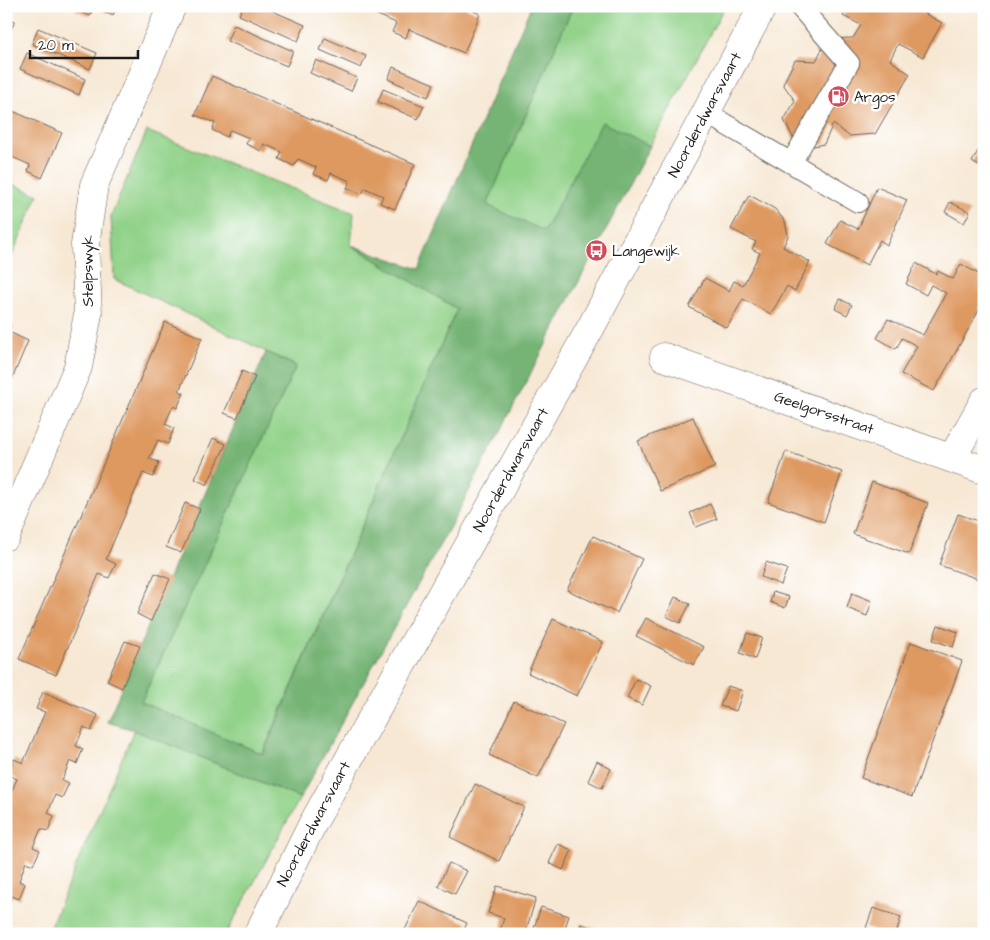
<svg xmlns="http://www.w3.org/2000/svg" width="990" height="940" font-family="'Architects Daughter',sans-serif">
	<rect width="100%" height="100%" fill="#fff"/>
	<filter id="ink" filterUnits="userSpaceOnUse"><feTurbulence type="fractalNoise" baseFrequency=".02" numOctaves="2"/><feDisplacementMap in="SourceGraphic" scale="10" xChannelSelector="R" yChannelSelector="G"/><feConvolveMatrix kernelMatrix="1 2 1 2 8 2 1 2 1" color-interpolation-filters="sRGB"/></filter>
	<filter id="wash" filterUnits="userSpaceOnUse"><feTurbulence type="fractalNoise" baseFrequency=".0096" numOctaves="4" result="noise"/><feDisplacementMap in="SourceGraphic" scale="20" xChannelSelector="R" yChannelSelector="G"/><feGaussianBlur stdDeviation="1.12" result="paint"/><feColorMatrix in="noise" values="0 0 0 0 0 0 0 0 0 0 0 0 0 0 0 0 0 1.4 0 .05"/><feComposite in="paint" operator="in"/></filter>
	<g filter="url(#wash)">
		<rect width="100%" height="100%" fill="#f7e8d4"/>
		<!-- green -->
		<path fill="#91d289" stroke="#567752" d="M573 6H725L650 146 602 123 544 232 487 205Z
			M147 131 354 213 351 245 457 309 262 754 141 702 296 366 114 279 111 216Z
			M6 181 38 195 6 270Z
			M134 730 300 798 226 934H47Z"/>
		<!-- forest -->
		<path fill="#74b475" stroke="#486848" d="M531 6H573L487 205 544 231 602 122 650 146 457 514 300 798 134 730 107 722 266 352 296 366 141 702 263 754 457 309 351 245 419 269Z"/>
		<g id="blocks">
			<!-- building -->
			<path fill="#de9961" d="M76 6H117L113 15 94 7 90 16 75 10Z
				M243 6H261L305 25 298 41 239 15Z
				M357 6H463L480 14 464 53 409 29 406 38 392 32 396 23Z
				M848 6H911L942 23 923 57 898 44 890 60 910 74 875 134 849 136 833 124 824 144 799 149 784 120 795 101 783 84 795 60 816 61 827 39 853 38 861 25 843 16Z
				M6 18 15 21 9 34 6 33Z
				M234 25 293 51 287 66 227 41Z
				M38 28 97 53 90 69 32 44Z
				M325 38 366 56 361 68 320 50Z
				M27 53 85 79 79 95 20 69Z
				M316 60 357 78 351 91 310 73Z
				M393 67 434 84 428 97 388 79Z
				M212 76 415 164 395 209 380 203 383 196 365 188 362 194 347 188 350 181 331 173 328 180 313 174 316 167 298 159 294 166 279 159 282 152 264 144 261 151 246 144 249 138 230 130 227 137 212 130 215 123 195 115Z
				M383 89 424 106 418 119 378 102Z
				M6 108 62 133 42 178 28 171 30 165 12 157 9 163 6 162Z
				M984 140V169L972 162Z
				M877 187 907 200 887 245 880 240 867 265 827 244 840 220 858 229Z
				M749 195 775 209 785 221 788 236 783 247 810 262 795 291 787 286 771 314 743 299 727 328 689 307 705 278 729 291 734 281 743 285 760 253 752 249 756 242 731 229Z
				M950 202 970 212 964 223 945 212Z
				M916 263 936 274 938 271 953 279 961 264 984 277V301L934 391 901 374 917 346 902 338 896 349 877 338 888 319 923 335 946 293 931 285 926 295 906 284Z
				M840 299 852 305 847 315 835 309Z
				M165 322 202 338 179 391 184 393 177 408 173 406 165 424 174 428 168 444 158 440 149 459 159 462 153 477 143 473 106 559 116 564 109 578 99 574 56 675 19 659Z
				M6 323 11 326 9 332 28 341 12 379 6 377Z
				M242 371 255 377 237 418 224 413Z
				M693 417 715 467 660 491 638 441Z
				M213 438 226 444 207 485 195 479Z
				M786 451 842 472 824 522 768 502Z
				M872 482 928 503 909 554 853 534Z
				M185 503 200 509 181 553 166 547Z
				M710 504 717 519 696 527 690 513Z
				M958 514 984 523V581L939 565Z
				M593 536 642 559 617 613 567 590Z
				M766 562 787 569 781 585 761 577Z
				M155 573 170 579 151 621 137 614Z
				M773 592 789 597 785 608 770 602Z
				M852 593 872 601 867 616 847 608Z
				M675 597 690 604 680 623 666 616Z
				M646 618 704 647 694 665 636 636Z
				M553 619 603 642 577 696 528 673Z
				M938 625 958 632 953 647 933 640Z
				M747 633 762 638 755 659 740 653Z
				M125 641 140 646 122 688 107 681Z
				M911 642 962 661 912 797 861 778Z
				M636 679 651 686 642 705 627 698Z
				M728 686 743 691 736 711 720 706Z
				M43 692 98 715 91 731 84 727 76 746 83 749 77 764 70 761 62 780 69 783 62 798 55 795 48 813 54 816 48 831 41 829 33 847 40 850 33 865 26 862 19 881 25 884 19 899 12 896 6 909V796L9 797 17 779 8 775 14 759 23 763 45 712 36 709Z
				M514 701 564 724 538 778 489 755Z
				M597 761 611 769 602 788 588 781Z
				M475 784 524 807 499 861 450 837Z
				M558 844 572 850 563 870 549 863Z
				M449 863 467 871 455 894 438 886Z
				M497 886 536 898 525 934H499L504 918 488 913Z
				M419 901 467 923 462 934H403Z
				M541 907 569 916 563 934H551L534 928Z
				M873 908 901 917 896 934H883L866 928Z
				M581 924 608 933V934H578Z"/>
		</g>
	</g>
	<g filter="url(#ink)">
		<use href="#blocks" fill-opacity="0" stroke="#69635c" stroke-width="1"/>
		<g fill="none" stroke-linecap="round" stroke-linejoin="round">
			<defs>
				<path id="service" d="M706 113 858 202
					M791 163 849 63 799 6"/>
				<path id="minor" d="M664 357 984 470
					M952 458 984 401
					M6 536 78 367 88 314 85 245 94 185 172 6"/>
				<path id="secondary" d="M258 934 313 823 590 329 763 6"/>
			</defs>
			<!-- service casing -->
			<use href="#service" stroke="#69635c" stroke-width="22"/>
			<!-- minor casing -->
			<use href="#minor" stroke="#69635c" stroke-width="29"/>
			<!-- secondary casing -->
			<use href="#secondary" stroke="#69635c" stroke-width="29"/>
			<!-- service -->
			<use href="#service" stroke="#fff" stroke-width="20"/>
			<!-- minor -->
			<use href="#minor" stroke="#fff" stroke-width="28"/>
			<!-- secondary -->
			<use href="#secondary" stroke="#fff" stroke-width="28"/>
		</g>
	</g>
	<!-- icons -->
	<defs>
		<symbol id="fuel-disc" viewBox="-11 -11 22 22"><circle r="9.5" fill="#d1495b" stroke="#fff"/><path d="M-5.5-6h7V0h2V4h1.3V-2.5L3-4.5l.8-.8L6-3V5H2.5V1h-1V6h-7ZM-4.2-4.7v3.2H.2V-4.7Z" fill="#fff"/></symbol>
		<symbol id="bus-disc" viewBox="-11 -11 22 22"><circle r="9.5" fill="#d1495b" stroke="#fff"/><path d="M-5-6H5V4H4V6H2V4H-2V6H-4V4H-5ZM-3.5-4V0h7V-4ZM-3.5 1.2v1.5H-2V1.2ZM2 1.2v1.5H3.5V1.2Z" fill="#fff"/></symbol>
	</defs>
	<g fill-rule="evenodd">
		<use href="#fuel-disc" x="826" y="84" width="25" height="25"/>
		<use href="#bus-disc" x="584" y="238" width="25" height="25"/>
	</g>
	<g text-anchor="middle" dominant-baseline="central" stroke-width="5" stroke-linejoin="round" paint-order="stroke">
		<!-- poi labels -->
		<g font-size="15" fill="#1c1c1c" stroke="#fff" text-anchor="start">
			<text x="854" y="97">Argos</text>
			<text x="612" y="251">Langewijk</text>
		</g>
		<!-- street labels -->
		<g font-size="15" fill="#1c1c1c" stroke="#fff">
			<text transform="translate(705 115) rotate(-62)">Noorderdwarsvaart</text>
			<text transform="translate(88 271) rotate(-90)">Stelpswyk</text>
			<text transform="translate(824 413) rotate(19)">Geelgorsstraat</text>
			<text transform="translate(511 470) rotate(-61)">Noorderdwarsvaart</text>
			<text transform="translate(314 824) rotate(-62)">Noorderdwarsvaart</text>
		</g>
	</g>
	<!-- margin -->
	<rect width="990" height="940" fill="none" stroke="#fff" stroke-width="25"/>
	<!-- scale -->
	<path d="M30 50v8h108v-8" fill="none" stroke="#1c1c1c" stroke-width="2.5"/>
	<text x="38" y="50" font-size="15" fill="#1c1c1c" stroke="#ffffff" stroke-width="4" paint-order="stroke">20 m</text>
</svg>
